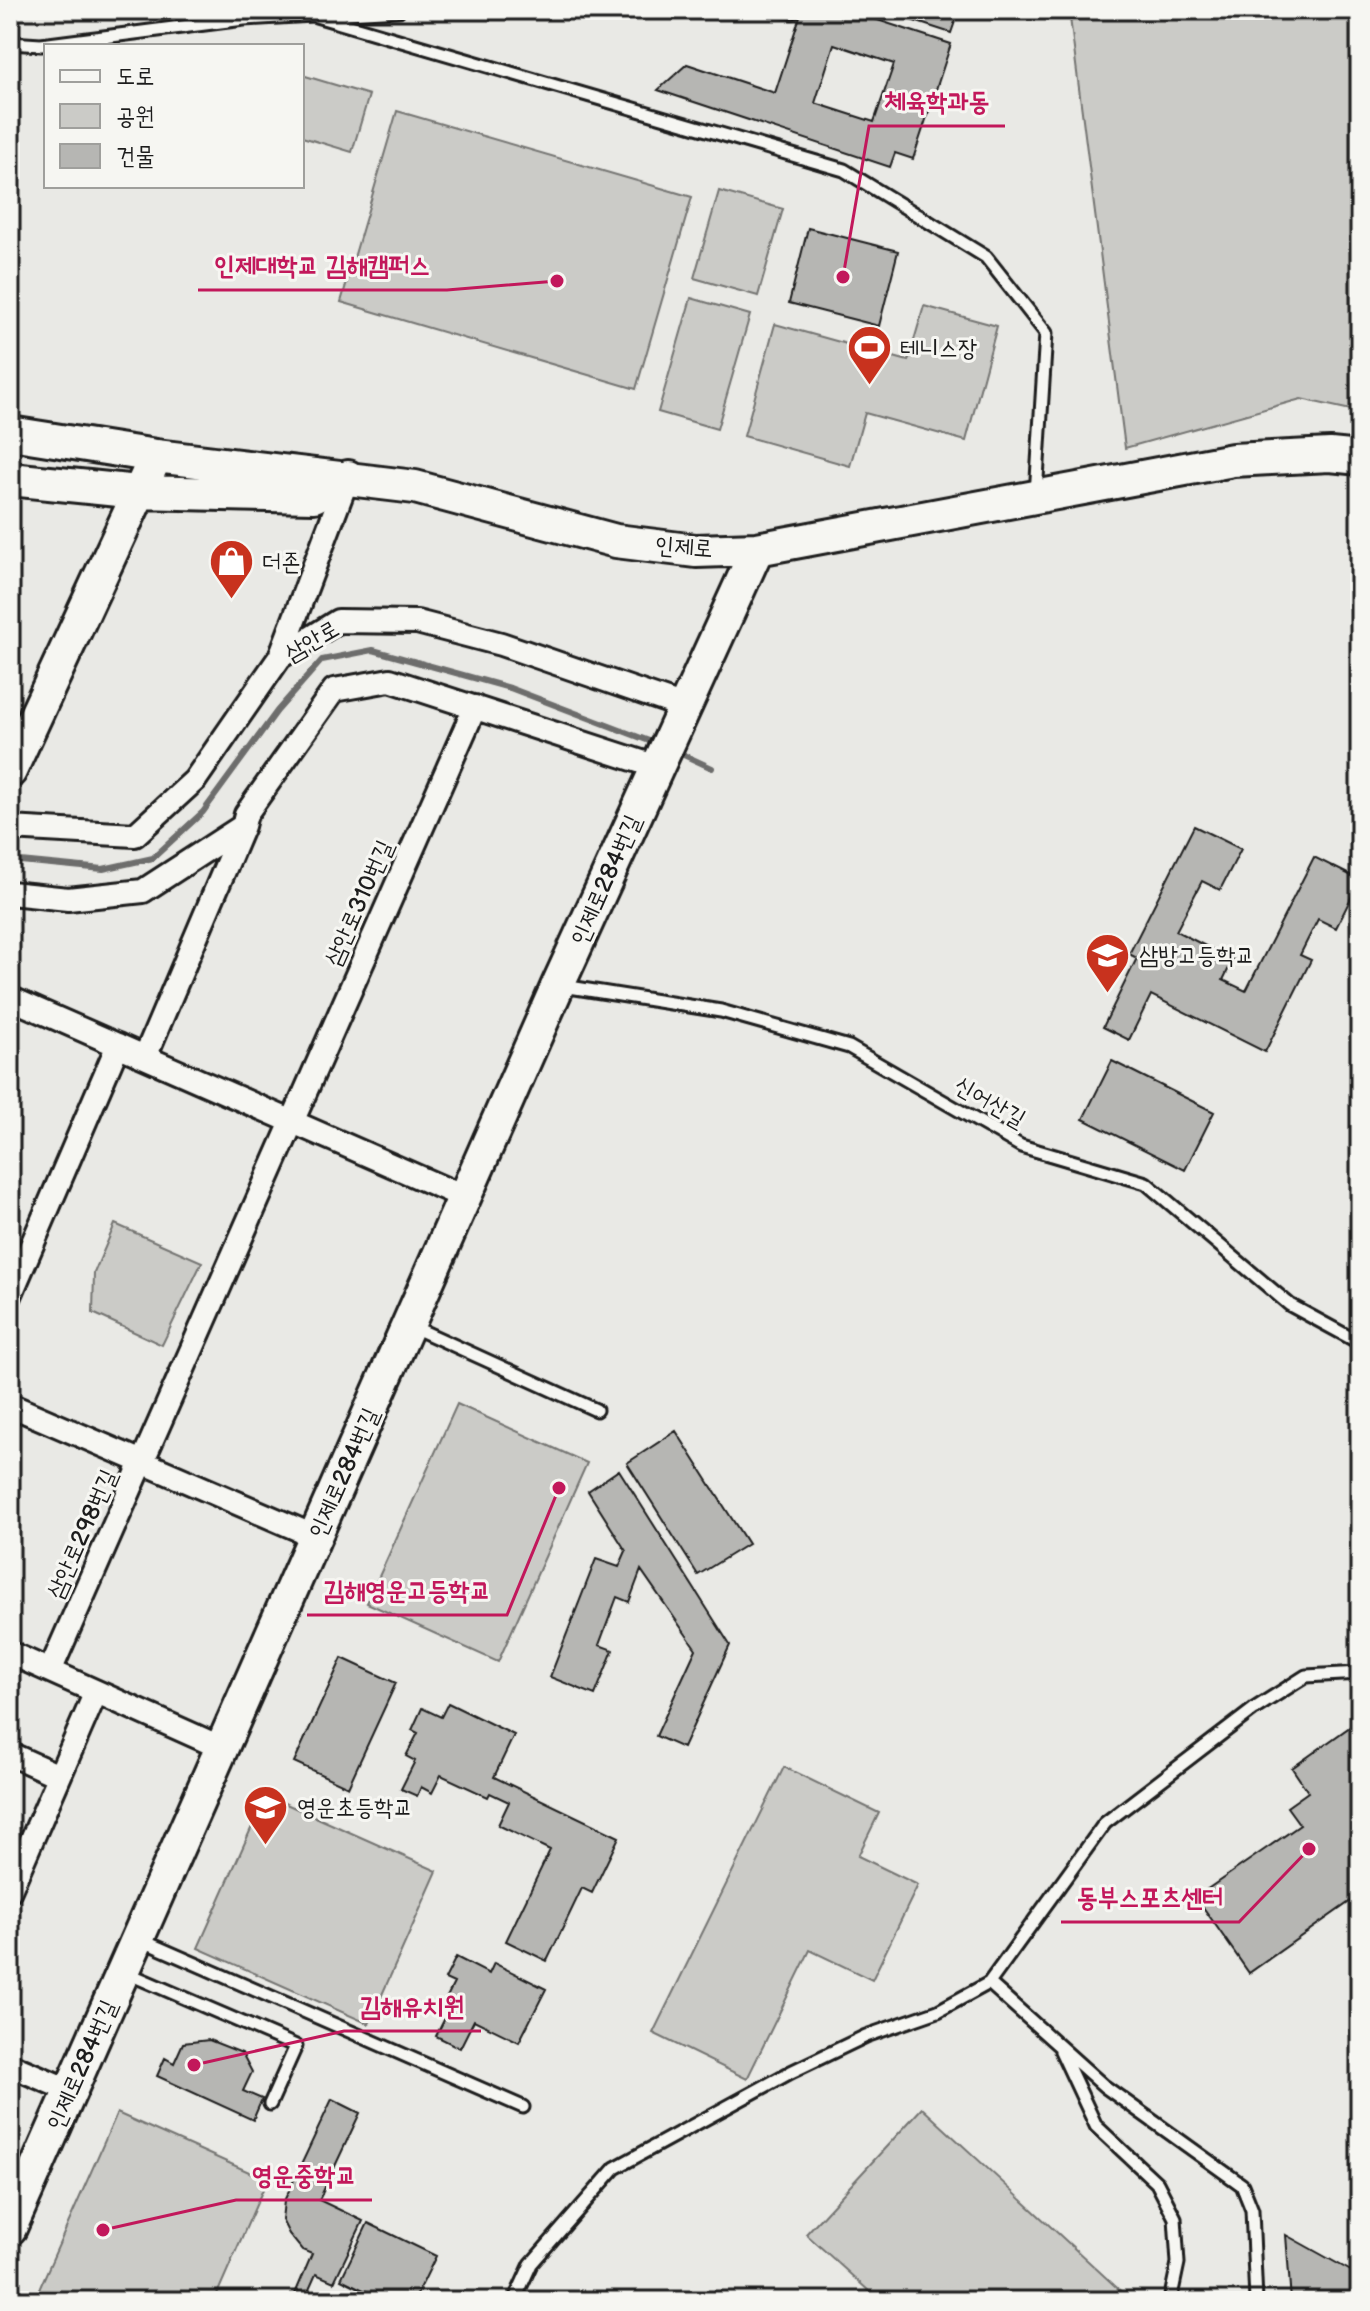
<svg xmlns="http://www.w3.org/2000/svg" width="1370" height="2311" font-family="'Balsamiq Sans','Poor Story',sans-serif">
	<rect width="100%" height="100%" fill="#e9e9e5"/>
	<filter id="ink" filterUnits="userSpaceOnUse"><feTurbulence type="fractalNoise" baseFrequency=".0125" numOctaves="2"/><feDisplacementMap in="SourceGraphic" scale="16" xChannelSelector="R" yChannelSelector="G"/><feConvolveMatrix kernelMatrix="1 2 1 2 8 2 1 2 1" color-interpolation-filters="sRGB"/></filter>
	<g filter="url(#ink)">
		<!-- green -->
		<path fill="#cbcbc7" stroke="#747472" stroke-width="2" d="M1069 10H1360V412L1301 399 1125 448Z
			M302 75 369 95 352 152 302 137Z
			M397 111 692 197 636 389 341 302Z
			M719 191 783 209 758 296 694 278Z
			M691 298 750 315 717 429 658 412Z
			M924 306 997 326 966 441 865 413 850 466 744 436 775 324 908 361Z
			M115 1224 202 1262 162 1345 93 1313 94 1273Z
			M457 1404 587 1463 498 1662 367 1603Z
			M784 1767 879 1813 858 1856 918 1885 872 1980 810 1950 747 2079 653 2033Z
			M266 1795 437 1871 369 2024 198 1948Z
			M922 2108 1126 2296 1122 2301H880L806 2234Z
			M117 2113 267 2180 214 2301H34Z"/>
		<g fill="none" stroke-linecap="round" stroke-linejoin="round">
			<!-- stream -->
			<path stroke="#6d6d6c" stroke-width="6" d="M675 751 712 768
				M10 860 103 869 153 858 203 812 277 711 322 660 373 650 510 688 657 744"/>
		</g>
		<!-- building -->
		<path fill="#b6b6b3" stroke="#1c1c1c" stroke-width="2" fill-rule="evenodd" d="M802 10H847L951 44 913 159 895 153 890 167 658 90 687 64 775 93ZM834 44 894 64 874 122 815 103Z
			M908 10H959L951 33 905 18Z
			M808 228 898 251 879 326 789 303Z
			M1194 826 1241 849 1220 890 1202 881 1176 931 1233 960 1223 980 1246 991 1314 857 1360 880 1336 928 1318 919 1300 955 1311 960 1265 1052 1151 995 1129 1040 1103 1027 1137 958 1129 954Z
			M1112 1061 1214 1112 1185 1170 1083 1119Z
			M676 1431 748 1544 698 1575 627 1463Z
			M619 1470 730 1645 683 1748 656 1736 696 1649 641 1570 629 1602 617 1597 599 1645 613 1650 595 1695 550 1677 596 1559 619 1567 626 1551 588 1491Z
			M342 1658 396 1683 348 1787 294 1762Z
			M448 1703 514 1735 494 1777 619 1837 592 1893 582 1888 547 1961 506 1941 550 1850 498 1825 509 1802 490 1793 488 1797 441 1775 432 1793 421 1787 417 1796 401 1789 415 1761 406 1756 418 1733 412 1730 422 1708 441 1717Z
			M1354 1724 1360 1733V1914L1351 1901 1249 1973 1196 1897 1300 1825 1287 1807 1308 1792 1292 1768Z
			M456 1957 489 1974 494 1963 546 1989 519 2042 474 2020 460 2048 436 2036 448 2012 441 2009 454 1983 445 1979Z
			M209 2040 242 2053 252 2072 243 2091 262 2099 253 2120 157 2076 165 2058 174 2063 183 2043Z
			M332 2099 360 2113 319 2200 363 2221 334 2282 316 2274 304 2301H292L312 2254 302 2250 289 2234 282 2220 284 2201Z
			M368 2223 436 2256 414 2301H386L341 2279Z
			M1286 2235 1360 2276V2301H1291Z"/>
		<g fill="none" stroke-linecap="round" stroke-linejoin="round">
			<defs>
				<path id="lane" d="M778 10 793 12
					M316 16 844 170 986 257 1046 333 1036 495
					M10 43 41 45 244 19 399 10
					M563 986 721 1011 849 1047 1021 1146 1146 1183 1290 1305 1360 1343
					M409 1325 596 1410
					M141 1940 523 2107
					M127 1973 296 2046 270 2104
					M989 1983 1104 2086 1242 2185 1252 2210 1256 2301
					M1061 2051 1096 2126 1157 2183 1175 2218 1178 2263 1170 2301
					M514 2301 531 2264 615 2168 791 2072 866 2036 938 2011 989 1983 1105 1823 1254 1709 1306 1676 1360 1673"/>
				<path id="street" d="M280 657 348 477
					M10 828 135 835 195 780 280 657 338 621 417 622 501 644 684 707
					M10 893 68 899 143 891 243 826 246 814 334 690 390 680 657 767
					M10 998 466 1198
					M145 1057 243 826
					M10 1296 118 1045
					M10 1405 316 1537
					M10 1653 222 1748
					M50 1671 475 707
					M10 1754 59 1776
					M10 1890 96 1692
					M10 2065 71 2091"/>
				<path id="secondary" d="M10 433 156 456 415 487 616 541 696 551 757 549 1233 460 1330 455 1360 458
					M10 479 138 492 314 496 348 477
					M10 771 156 456
					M10 2228 558 985 757 549"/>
			</defs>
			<!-- lane casing -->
			<use href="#lane" stroke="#1c1c1c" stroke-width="17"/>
			<!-- street casing -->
			<use href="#street" stroke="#1c1c1c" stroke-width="28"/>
			<!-- secondary casing -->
			<use href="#secondary" stroke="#1c1c1c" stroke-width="38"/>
			<!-- lane -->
			<use href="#lane" stroke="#f6f6f2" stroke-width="11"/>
			<!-- street -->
			<use href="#street" stroke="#f6f6f2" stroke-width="22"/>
			<!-- secondary -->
			<use href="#secondary" stroke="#f6f6f2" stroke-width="32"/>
		</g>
	</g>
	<!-- icons -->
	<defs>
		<symbol id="stadium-pin" viewBox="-11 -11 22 30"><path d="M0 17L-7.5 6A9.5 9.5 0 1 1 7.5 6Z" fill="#c8321e" stroke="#f6f6f2"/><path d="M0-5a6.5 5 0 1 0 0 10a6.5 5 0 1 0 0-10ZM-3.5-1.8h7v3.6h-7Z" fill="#fff"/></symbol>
		<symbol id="shop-pin" viewBox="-11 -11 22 30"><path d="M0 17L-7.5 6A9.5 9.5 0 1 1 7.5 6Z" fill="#c8321e" stroke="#f6f6f2"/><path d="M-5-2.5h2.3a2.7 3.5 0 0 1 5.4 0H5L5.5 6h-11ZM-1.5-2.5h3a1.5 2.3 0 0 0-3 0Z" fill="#fff"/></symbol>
		<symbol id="school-pin" viewBox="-11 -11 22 30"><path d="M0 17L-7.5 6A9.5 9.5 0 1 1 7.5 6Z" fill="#c8321e" stroke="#f6f6f2"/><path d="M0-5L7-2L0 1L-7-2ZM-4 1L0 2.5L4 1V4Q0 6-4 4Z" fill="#fff"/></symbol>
	</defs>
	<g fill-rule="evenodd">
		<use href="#stadium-pin" x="844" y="322" width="51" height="69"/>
		<use href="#shop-pin" x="206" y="536" width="51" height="69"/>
		<use href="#school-pin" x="1082" y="930" width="51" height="69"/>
		<use href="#school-pin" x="240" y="1782" width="51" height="69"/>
	</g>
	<g text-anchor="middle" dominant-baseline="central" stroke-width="6" stroke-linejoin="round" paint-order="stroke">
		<!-- poi labels -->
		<g font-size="24" fill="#1c1c1c" stroke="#f6f6f2" text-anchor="start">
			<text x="900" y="348">테니스장</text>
			<text x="262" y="562">더존</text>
			<text x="1139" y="955">삼방고등학교</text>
			<text x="297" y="1807">영운초등학교</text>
		</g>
		<!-- street labels -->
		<g font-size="24" fill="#1c1c1c" stroke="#f6f6f2">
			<text transform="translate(684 547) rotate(4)">인제로</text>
			<text transform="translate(312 641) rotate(-30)">삼안로</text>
			<text transform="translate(606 880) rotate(-66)">인제로284번길</text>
			<text transform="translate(359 903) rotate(-66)">삼안로310번길</text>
			<text transform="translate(990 1102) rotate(30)">신어산길</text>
			<text transform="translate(344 1473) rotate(-66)">인제로284번길</text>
			<text transform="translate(82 1534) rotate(-66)">삼안로298번길</text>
			<text transform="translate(82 2065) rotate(-66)">인제로284번길</text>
		</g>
	</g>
	<!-- callouts -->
	<path fill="none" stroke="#c2185b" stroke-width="3" d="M843 277L869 126H1005M557 281L447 290H198M559 1488L507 1615H307M1309 1849L1239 1922H1061M194 2065L344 2031H481M103 2230L236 2200H372"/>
	<g fill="#c2185b" stroke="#f6f6f2" stroke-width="3">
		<circle cx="843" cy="277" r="8"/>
		<circle cx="557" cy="281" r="8"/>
		<circle cx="559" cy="1488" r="8"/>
		<circle cx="1309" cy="1849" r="8"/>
		<circle cx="194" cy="2065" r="8"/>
		<circle cx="103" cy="2230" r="8"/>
	</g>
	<g font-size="26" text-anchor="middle" font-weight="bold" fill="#c2185b" stroke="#f6f6f2" stroke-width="6" stroke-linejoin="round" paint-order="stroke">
		<text x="937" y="110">체육학과동</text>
		<text x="322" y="274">인제대학교 김해캠퍼스</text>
		<text x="407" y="1599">김해영운고등학교</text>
		<text x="1150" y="1906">동부스포츠센터</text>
		<text x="412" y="2015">김해유치원</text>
		<text x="304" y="2184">영운중학교</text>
	</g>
	<!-- margin -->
	<rect width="1370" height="2311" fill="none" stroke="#f6f6f2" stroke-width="40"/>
	<rect x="20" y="20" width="1330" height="2271" fill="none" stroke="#1c1c1c" stroke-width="3" filter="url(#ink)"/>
	<!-- legend -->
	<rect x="44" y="44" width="260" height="144" fill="#f6f6f2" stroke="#9f9f9c" stroke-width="2"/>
	<rect x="60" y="70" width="40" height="12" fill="#f6f6f2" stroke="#9f9f9c" stroke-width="2"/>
	<text x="116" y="84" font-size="24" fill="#1c1c1c">도로</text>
	<rect x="60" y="104" width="40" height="24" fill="#cbcbc7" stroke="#9f9f9c" stroke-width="2"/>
	<text x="116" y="124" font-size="24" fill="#1c1c1c">공원</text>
	<rect x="60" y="144" width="40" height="24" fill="#b6b6b3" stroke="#9f9f9c" stroke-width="2"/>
	<text x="116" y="164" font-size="24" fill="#1c1c1c">건물</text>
</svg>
